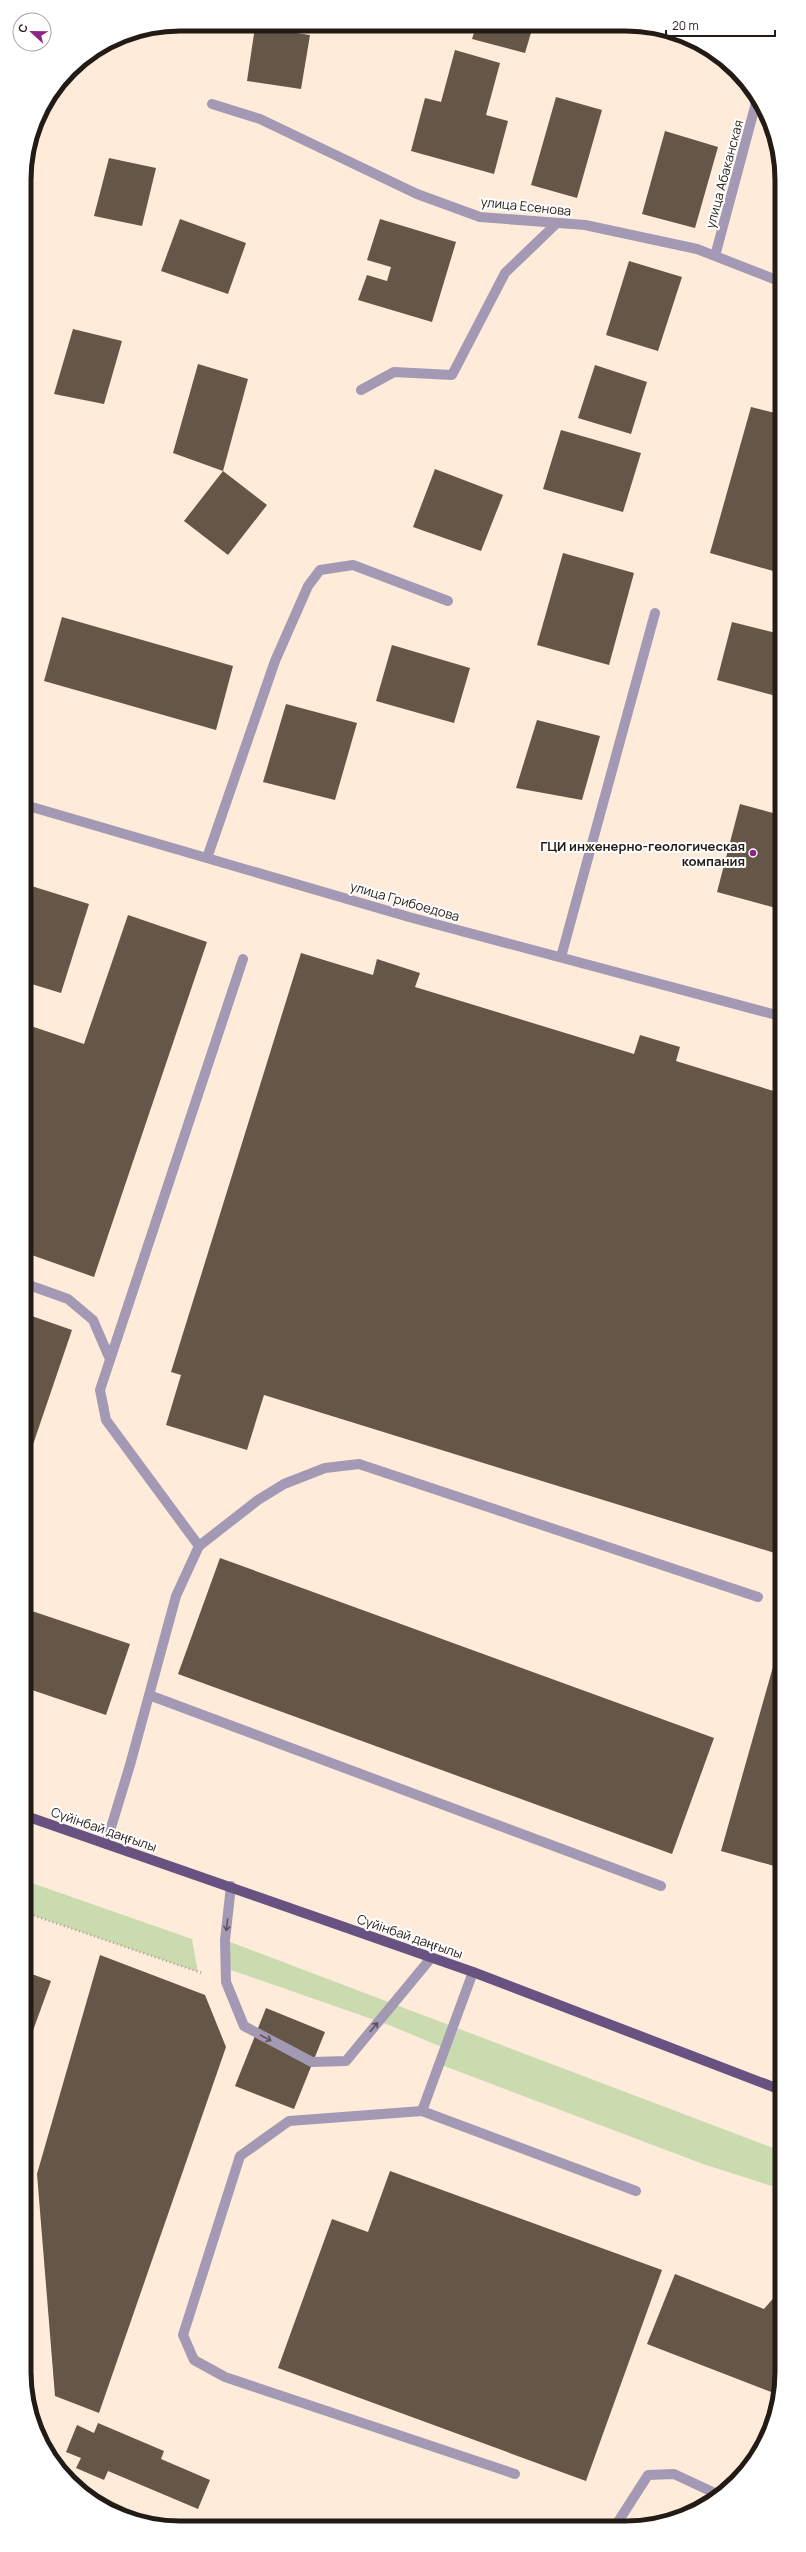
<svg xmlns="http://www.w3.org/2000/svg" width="806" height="2552" font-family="Manrope,sans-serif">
	<rect width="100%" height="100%" fill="#feebd9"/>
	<!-- green -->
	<path fill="#cbdbb0" d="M26 1881 192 1939 198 1972 26 1913Z
		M225 1940 781 2151V2189L703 2164 439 2064 444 2048 389 2025 225 1968Z
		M68 2480 163 2525C135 2525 86 2502 68 2480Z"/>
	<!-- building -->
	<path fill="#665647" d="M454 26H464L463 29Z
		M476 26H533L525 53 472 39Z
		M255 27 310 35 301 89 247 81Z
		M455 50 500 63 486 115 508 121 494 174 411 151 425 98 441 102Z
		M556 97 602 110 577 198 531 185Z
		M665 131 718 147 695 228 642 214Z
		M109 158 156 168 142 226 94 216Z
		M180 219 246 243 228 294 161 271Z
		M380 219 456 242 432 322 358 300 367 275 387 281 391 267 367 260Z
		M629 261 682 277 658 351 606 335Z
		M73 329 122 341 104 404 54 394Z
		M198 364 248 379 223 471 173 453Z
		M595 365 647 382 631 434 578 418Z
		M751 407 779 414 780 573 710 553Z
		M561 430 641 453 623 512 543 489Z
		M435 469 503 495 481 551 413 527Z
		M223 471 267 505 228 555 184 521Z
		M563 553 634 573 609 665 537 645Z
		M62 617 233 666 216 730 44 681Z
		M732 622 780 634V697L717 680Z
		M392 645 470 668 454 723 376 701Z
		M286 704 357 723 335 800 263 782Z
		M537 720 600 736 582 800 516 788Z
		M740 804 780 815V909L717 892Z
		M25 884 89 904 61 993 25 982Z
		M128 915 207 942 94 1277 26 1253 25 1024 84 1044Z
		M301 953 373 975 377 959 420 973 415 987 634 1054 640 1035 680 1047 676 1061 780 1093 781 1555 264 1395 247 1450 166 1425 181 1375 171 1372Z
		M26 1314 72 1330 26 1465Z
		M220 1558 714 1738 672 1854 178 1674Z
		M26 1609 130 1644 106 1715 26 1688Z
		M780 1642H781V1868L721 1851Z
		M100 1955 205 1995 226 2047 99 2413 55 2396 37 2174Z
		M26 1972 51 1981 27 2047Z
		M266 2008 325 2032 294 2109 235 2086Z
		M390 2171 662 2270 586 2481 278 2368 332 2219 368 2232Z
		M675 2274 764 2309 782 2288V2382L779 2395 647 2344Z
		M98 2423 164 2451 161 2459 210 2480 198 2509 108 2471 104 2480 76 2468 81 2458 66 2452 77 2425 94 2433Z"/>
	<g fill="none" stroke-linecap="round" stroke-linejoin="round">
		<!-- path -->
		<path stroke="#b0a194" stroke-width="2.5" stroke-dasharray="1 3" stroke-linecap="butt" d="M26 1913 202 1973"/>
		<!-- service -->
		<path stroke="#a499b4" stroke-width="10" d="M361 390 394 372 452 375 505 273 557 223
			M561 957 655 613
			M26 1284 68 1299 93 1320 109 1357
			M199 1546 106 1420 100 1390 243 959
			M149 1695 661 1886
			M106 1844 130 1765 176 1596 199 1546 258 1500 284 1484 325 1468 359 1464 758 1597
			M231 1886 225 1940 226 1982 244 2026 312 2062 346 2061 431 1958
			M422 2111 473 1972
			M515 2474 225 2377 194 2360 183 2335 240 2156 289 2121 422 2111 636 2191
			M616 2525 648 2475 674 2474 719 2495"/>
		<!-- minor -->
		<path stroke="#a499b4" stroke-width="10" d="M212 104 260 119 417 194 480 217 585 225 697 249 779 281
			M715 256 757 99
			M25 805 409 917 780 1016
			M207 858 275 661 308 586 320 570 353 565 448 601"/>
		<!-- primary -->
		<path stroke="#675281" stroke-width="10" d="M26 1816 473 1972 781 2090"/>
	</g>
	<!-- one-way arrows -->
	<defs><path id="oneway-shaft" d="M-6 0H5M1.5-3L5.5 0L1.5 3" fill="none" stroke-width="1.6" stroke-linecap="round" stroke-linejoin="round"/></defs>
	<g stroke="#5d545d">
		<use href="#oneway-shaft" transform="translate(227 1925) rotate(96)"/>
		<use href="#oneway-shaft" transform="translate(374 2027) rotate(-50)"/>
		<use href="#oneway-shaft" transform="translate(266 2038) rotate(28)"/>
	</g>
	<!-- markers -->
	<circle fill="#8c2489" stroke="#fff" stroke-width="1.5" cx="753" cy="853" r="4"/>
	<g text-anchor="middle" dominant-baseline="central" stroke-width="4" stroke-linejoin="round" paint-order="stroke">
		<!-- street labels -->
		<g font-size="13" fill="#231c16" stroke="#fff">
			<text transform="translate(724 174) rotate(-75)">улица Абаканская</text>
			<text transform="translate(526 206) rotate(6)">улица Есенова</text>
			<text transform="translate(405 901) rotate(16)">улица Грибоедова</text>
			<text transform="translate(104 1829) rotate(19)">Сүйінбай даңғылы</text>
			<text transform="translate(410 1936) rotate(19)">Сүйінбай даңғылы</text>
		</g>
		<!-- poi labels -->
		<g font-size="13" font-weight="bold" fill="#231c16" stroke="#fff" text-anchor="end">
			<text x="745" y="846">ГЦИ инженерно-геологическая<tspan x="745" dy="15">компания</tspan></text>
		</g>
	</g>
	<!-- crop -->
	<path d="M0 0H806V2552H0ZM180 31H626A149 149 0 0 1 775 180V2372A149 149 0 0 1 626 2521H180A149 149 0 0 1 31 2372V180A149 149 0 0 1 180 31Z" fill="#fff" fill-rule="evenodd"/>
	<path fill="none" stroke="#231c16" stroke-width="5" d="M180 31H626A149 149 0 0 1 775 180V2372A149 149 0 0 1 626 2521H180A149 149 0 0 1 31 2372V180A149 149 0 0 1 180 31Z"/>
	<!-- north arrow -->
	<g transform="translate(32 32) rotate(292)"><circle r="19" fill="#ffffff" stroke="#a7a4a2"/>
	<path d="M0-3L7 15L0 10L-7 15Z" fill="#8c2489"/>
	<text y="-6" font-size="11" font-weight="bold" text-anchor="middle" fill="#231c16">С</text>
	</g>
	<!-- scale -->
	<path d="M666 30v6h109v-6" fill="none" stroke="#231c16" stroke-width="2"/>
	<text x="672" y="30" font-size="12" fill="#231c16" stroke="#ffffff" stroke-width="3" paint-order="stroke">20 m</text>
</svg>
